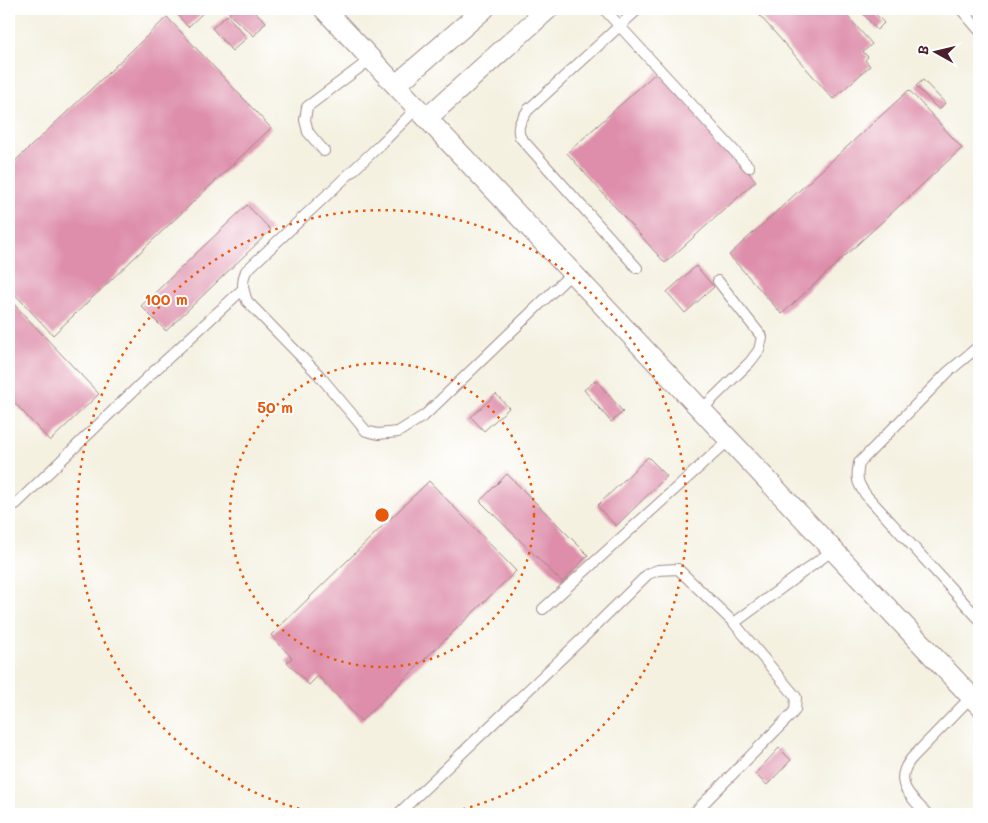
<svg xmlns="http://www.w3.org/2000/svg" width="988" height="823" font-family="Mali,sans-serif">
	<rect width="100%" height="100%" fill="#fff"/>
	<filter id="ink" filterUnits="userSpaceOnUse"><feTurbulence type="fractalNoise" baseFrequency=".02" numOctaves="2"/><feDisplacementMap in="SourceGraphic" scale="10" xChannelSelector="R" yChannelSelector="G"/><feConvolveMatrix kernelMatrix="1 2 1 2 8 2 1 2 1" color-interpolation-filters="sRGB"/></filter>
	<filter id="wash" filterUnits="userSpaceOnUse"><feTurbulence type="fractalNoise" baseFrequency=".0096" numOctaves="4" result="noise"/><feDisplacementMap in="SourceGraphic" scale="20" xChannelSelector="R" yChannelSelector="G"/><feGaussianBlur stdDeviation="1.12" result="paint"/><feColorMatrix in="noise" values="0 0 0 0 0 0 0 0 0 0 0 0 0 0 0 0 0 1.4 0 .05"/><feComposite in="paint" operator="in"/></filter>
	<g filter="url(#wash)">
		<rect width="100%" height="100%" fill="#f4f1e1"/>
		<g id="blocks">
			<!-- building -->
			<path fill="#de8eaa" d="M183 9H207L188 27 177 14Z
				M233 9H252L266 22 254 36 229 14Z
				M754 9H841L872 44 863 52 868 57 865 60 870 66 833 99Z
				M859 9H871L884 23 877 30Z
				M227 15 247 38 232 51 212 28Z
				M167 17 271 128 53 335 9 288V167Z
				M658 71 756 181 665 263 567 153Z
				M923 80 945 103 939 110 916 86Z
				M909 90 962 148 782 314 729 255Z
				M247 205 271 230 166 331 141 306Z
				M696 266 714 287 685 313 667 292Z
				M9 299 99 394 50 441 9 397Z
				M596 380 623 412 611 422 584 390Z
				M496 394 509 408 484 431 471 417Z
				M648 457 667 476 616 526 597 506Z
				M507 474 588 555 562 582 480 501Z
				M429 481 516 571 361 721 318 676 309 685 287 662 292 658 271 635Z
				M779 748 791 760 767 785 755 774Z"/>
		</g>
	</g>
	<g filter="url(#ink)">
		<use href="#blocks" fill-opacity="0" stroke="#9f8886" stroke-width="1"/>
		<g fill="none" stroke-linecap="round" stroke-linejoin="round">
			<defs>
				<path id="service" d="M604 9 749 167
					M961 9 979 30
					M417 108 381 144 246 271C241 282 243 290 247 301L319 375 366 431 378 434 398 432 425 415 572 273
					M324 151 308 132 305 120 307 107 371 59
					M637 268 520 137C516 125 522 120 528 110L638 9
					M979 346 948 372 859 463C856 478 857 483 866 495L979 619
					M701 410 750 362 759 350 762 337 718 281
					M16 504 152 373 243 289
					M543 609 729 440
					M734 623 833 550
					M398 814 587 634 648 574 658 570 678 569 734 623 796 697 795 710 791 715 693 814
					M927 814C911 797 892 783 911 759L971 697"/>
				<path id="minor" d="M324 9 979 705
					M396 85 484 9
					M427 118 548 9"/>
			</defs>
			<!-- service casing -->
			<use href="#service" stroke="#9f8886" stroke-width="12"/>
			<!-- minor casing -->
			<use href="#minor" stroke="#9f8886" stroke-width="22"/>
			<!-- service -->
			<use href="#service" stroke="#fff" stroke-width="10"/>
			<!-- minor -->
			<use href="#minor" stroke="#fff" stroke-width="20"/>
		</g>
	</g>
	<!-- distance rings -->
	<g fill="none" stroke="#e8590c" stroke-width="2.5" stroke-dasharray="2.5 5">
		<circle cx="382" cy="515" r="152"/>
		<path d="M321 814A305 305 0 1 1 443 814"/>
	</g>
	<circle cx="382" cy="515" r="8" fill="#e8590c" stroke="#fff" stroke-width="2.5"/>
	<g font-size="15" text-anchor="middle" font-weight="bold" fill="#e8590c" stroke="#fff" stroke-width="4" stroke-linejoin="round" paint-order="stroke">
		<text x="166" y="305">100 m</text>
		<text x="275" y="413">50 m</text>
	</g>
	<!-- margin -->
	<rect width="988" height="823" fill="none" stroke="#fff" stroke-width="30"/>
	<!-- north arrow -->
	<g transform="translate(936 52) rotate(278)" stroke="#ffffff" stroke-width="4" paint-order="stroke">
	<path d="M0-4L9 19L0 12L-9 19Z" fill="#4a1f2b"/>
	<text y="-8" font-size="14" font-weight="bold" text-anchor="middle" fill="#4a1f2b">B</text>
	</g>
</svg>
